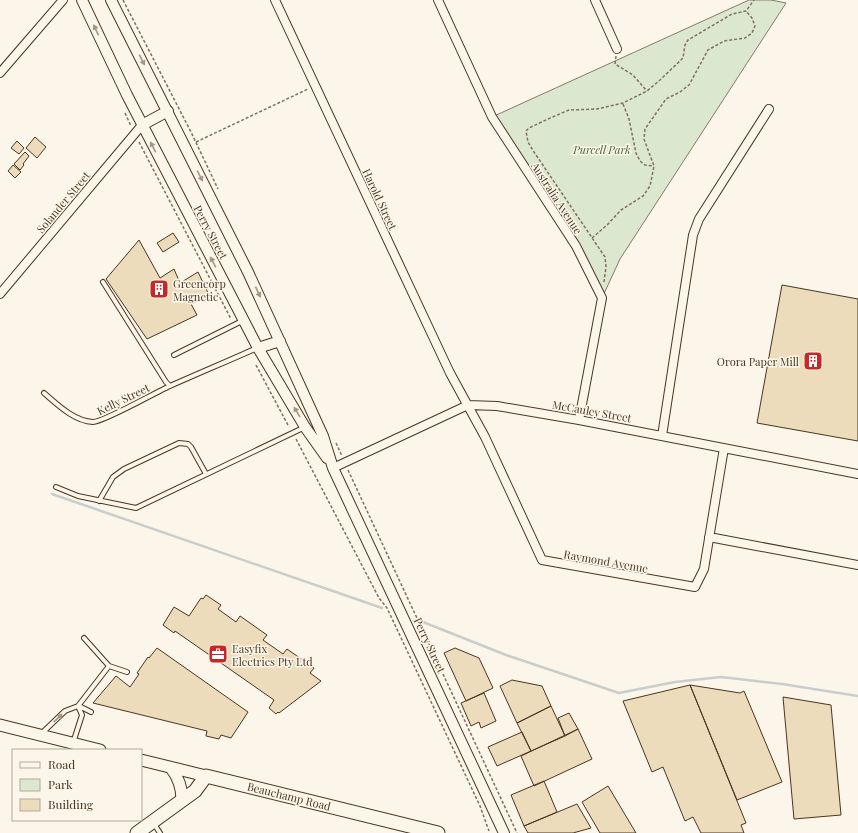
<svg xmlns="http://www.w3.org/2000/svg" width="858" height="833" font-family="'Playfair Display',serif">
	<rect width="100%" height="100%" fill="#fbf6e9"/>
	<!-- green -->
	<path fill="#dce7d0" stroke="#887966" d="M749 0H771L786 3 620 259 602 298 576 246 492 117Z"/>
	<g fill="none" stroke-linecap="round" stroke-linejoin="round">
		<!-- stream -->
		<path stroke="#c9cecd" stroke-width="2.5" d="M52 494 382 608
			M423 622 506 655 619 693 675 682 721 677 782 684 858 696"/>
	</g>
	<!-- building -->
	<path fill="#ecdcbc" stroke="#4a3520" d="M35 137 46 147 37 158 26 148Z
		M17 141 24 148 19 154 11 148Z
		M25 152 29 156 23 164 24 165 20 170 14 164Z
		M13 165 21 172 15 178 8 171Z
		M173 233 179 242 163 252 157 243Z
		M139 240 160 278 174 269 180 283 198 272 209 295 191 304 197 315 147 339 106 279Z
		M782 285 858 299V441L757 423Z
		M206 595 221 605 218 609 236 622 240 616 267 635 263 640 283 654 287 649 314 668 310 673 321 681 279 713 278 712 276 714 269 708 274 700 175 631 174 633 163 625 174 607 189 616 201 598 203 599Z
		M157 648 248 712 231 738 221 735 219 739 206 736 207 731 93 703 116 676 130 687 139 674 137 673 148 657 149 658Z
		M455 648 479 658 493 688 466 701 444 653Z
		M512 680 542 686 551 706 517 723 500 686Z
		M690 685 740 693 744 691 782 782 737 800Z
		M690 685 746 823 741 825 744 833H701L693 817 685 821 663 767 652 772 623 701Z
		M484 693 496 721 481 728 479 722 471 726 461 703Z
		M783 697 831 705 841 815 794 819Z
		M551 706 565 736 531 751 517 723Z
		M569 713 578 729 565 736 558 718Z
		M578 729 592 759 534 786 521 756Z
		M522 732 531 751 497 766 488 747Z
		M544 781 557 812 524 826 511 795Z
		M608 786 636 833H600L582 802Z
		M577 804 591 828 573 833H528L524 826Z"/>
	<g fill="none" stroke-linecap="round" stroke-linejoin="round">
		<defs>
			<path id="service" d="M103 282 166 382 170 386
				M174 355 244 320
				M44 393C58 405 74 421 93 422 104 422 156 392 170 386 199 373 228 361 257 348
				M56 487 78 496 136 508 305 427
				M99 501 113 477 124 469 179 443 188 444 191 447 206 474
				M84 638 109 666
				M79 706 91 712
				M42 733 65 711 78 706 109 666 127 672
				M73 743 82 715 78 706
				M154 824 160 833"/>
			<path id="minor" d="M275 0 450 373 485 437 542 560 695 587 704 569 724 448
				M438 0 492 117 576 246 602 298 579 420
				M595 0 617 49
				M0 73 63 0
				M0 294 142 125
				M662 436 693 235 699 219 769 109
				M333 468 468 405 497 406 579 420 858 474
				M709 537 858 565"/>
			<path id="tertiary" d="M82 0 127 95 258 348 305 427 327 458
				M111 0 248 272 323 436 333 468 504 833
				M142 125 168 111
				M258 348 280 341"/>
			<path id="secondary" d="M0 725 100 750
				M141 760 206 776
				M171 768C179 778 182 787 182 800"/>
			<path id="primary" d="M137 833 195 791 206 776 438 833"/>
		</defs>
		<!-- service casing -->
		<use href="#service" stroke="#4a3520" stroke-width="6"/>
		<!-- minor casing -->
		<use href="#minor" stroke="#4a3520" stroke-width="10"/>
		<!-- tertiary casing -->
		<use href="#tertiary" stroke="#4a3520" stroke-width="12"/>
		<!-- secondary casing -->
		<use href="#secondary" stroke="#4a3520" stroke-width="13"/>
		<!-- primary casing -->
		<use href="#primary" stroke="#4a3520" stroke-width="15"/>
		<!-- path -->
		<path stroke="#7f6f5c" stroke-width="1.5" stroke-dasharray="3 2" stroke-linecap="butt" d="M123 0 191 132 218 189
			M616 56 615 64 633 75 647 91
			M623 104 629 119 636 153 640 161 645 165 654 166
			M125 113 131 126
			M139 142 231 319
			M196 142 308 89
			M592 238 607 225 621 210 643 196 650 186 654 166 644 139 645 129 666 99 680 92 689 85 708 50 724 41 745 38 752 33 755 26 752 18 746 11
			M604 282 606 267 605 257 534 152 528 142 526 131 529 128 548 119 569 110 597 109 623 103 647 91 660 80 683 58 685 45 688 40 732 14 746 11 754 0
			M256 365 289 427
			M296 439 379 598 387 608 480 806 489 831
			M336 443 342 456
			M348 470 517 833"/>
		<!-- service -->
		<use href="#service" stroke="#fbf6e9" stroke-width="4"/>
		<!-- minor -->
		<use href="#minor" stroke="#fbf6e9" stroke-width="8"/>
		<!-- tertiary -->
		<use href="#tertiary" stroke="#fbf6e9" stroke-width="10"/>
		<!-- secondary -->
		<use href="#secondary" stroke="#fbf6e9" stroke-width="11"/>
		<!-- primary -->
		<use href="#primary" stroke="#fbf6e9" stroke-width="13"/>
	</g>
	<!-- one-way arrows -->
	<defs><path id="oneway-solid" d="M-6-.8H1V-3.2L6.5 0L1 3.2V.8H-6Z"/></defs>
	<g fill="#a29684">
		<use href="#oneway-solid" transform="translate(96 30) rotate(-115)"/>
		<use href="#oneway-solid" transform="translate(142 60) rotate(63)"/>
		<use href="#oneway-solid" transform="translate(153 147) rotate(-117)"/>
		<use href="#oneway-solid" transform="translate(200 176) rotate(63)"/>
		<use href="#oneway-solid" transform="translate(213 262) rotate(-118)"/>
		<use href="#oneway-solid" transform="translate(258 292) rotate(65)"/>
		<use href="#oneway-solid" transform="translate(297 412) rotate(-121)"/>
		<use href="#oneway-solid" transform="translate(58 718) rotate(-43)"/>
	</g>
	<!-- icons -->
	<defs>
		<symbol id="building-square" viewBox="-11 -11 22 22"><rect x="-9" y="-9" width="18" height="18" rx="4" fill="#c62828" stroke="#fbf6e9"/><path d="M-4-6H4V6H1V3H-1V6H-4ZM-2.5-4.3h1.7v1.8h-1.7ZM.8-4.3h1.7v1.8H.8ZM-2.5-1h1.7V.8h-1.7ZM.8-1h1.7V.8H.8Z" fill="#fff"/></symbol>
		<symbol id="office-square" viewBox="-11 -11 22 22"><rect x="-9" y="-9" width="18" height="18" rx="4" fill="#c62828" stroke="#fbf6e9"/><path d="M-6-3h4V-5.5h4V-3h4V5H-6ZM-1-4.5V-3h2v-1.5ZM-6 0V1H6V0Z" fill="#fff"/></symbol>
	</defs>
	<g fill-rule="evenodd">
		<use href="#building-square" x="148" y="278" width="22" height="22"/>
		<use href="#building-square" x="802" y="350" width="22" height="22"/>
		<use href="#office-square" x="207" y="643" width="22" height="22"/>
	</g>
	<g text-anchor="middle" dominant-baseline="central" stroke-width="3" stroke-linejoin="round" paint-order="stroke">
		<!-- park labels -->
		<g font-size="11" font-style="italic" fill="#436837" stroke="#fbf6e9">
			<text x="602" y="149">Purcell Park</text>
		</g>
		<!-- street labels -->
		<g font-size="11" fill="#4a3520" stroke="#fbf6e9">
			<text transform="translate(557 198) rotate(57)">Australia Avenue</text>
			<text transform="translate(380 199) rotate(65)">Harold Street</text>
			<text transform="translate(63 202) rotate(-50)">Solander Street</text>
			<text transform="translate(211 232) rotate(62)">Perry Street</text>
			<text transform="translate(123 399) rotate(-26)">Kelly Street</text>
			<text transform="translate(592 411) rotate(10)">McCauley Street</text>
			<text transform="translate(606 561) rotate(10)">Raymond Avenue</text>
			<text transform="translate(430 645) rotate(65)">Perry Street</text>
			<text transform="translate(289 796) rotate(14)">Beauchamp Road</text>
		</g>
		<!-- poi labels -->
		<g font-size="11" fill="#4a3520" stroke="#fbf6e9" text-anchor="start">
			<text x="173" y="283">Greencorp<tspan x="173" dy="13">Magnetic</tspan></text>
			<text x="799" y="361" text-anchor="end">Orora Paper Mill</text>
			<text x="232" y="648">Easyfix<tspan x="232" dy="13">Electrics Pty Ltd</tspan></text>
		</g>
	</g>
	<!-- legend -->
	<rect x="12" y="749" width="130" height="72" fill="#fbf6e9" stroke="#b4a999"/>
	<rect x="20" y="762" width="20" height="6" fill="#fbf6e9" stroke="#b4a999"/>
	<text x="48" y="769" font-size="12" fill="#4a3520">Road</text>
	<rect x="20" y="779" width="20" height="12" fill="#dce7d0" stroke="#b4a999"/>
	<text x="48" y="789" font-size="12" fill="#4a3520">Park</text>
	<rect x="20" y="799" width="20" height="12" fill="#ecdcbc" stroke="#b4a999"/>
	<text x="48" y="809" font-size="12" fill="#4a3520">Building</text>
</svg>
